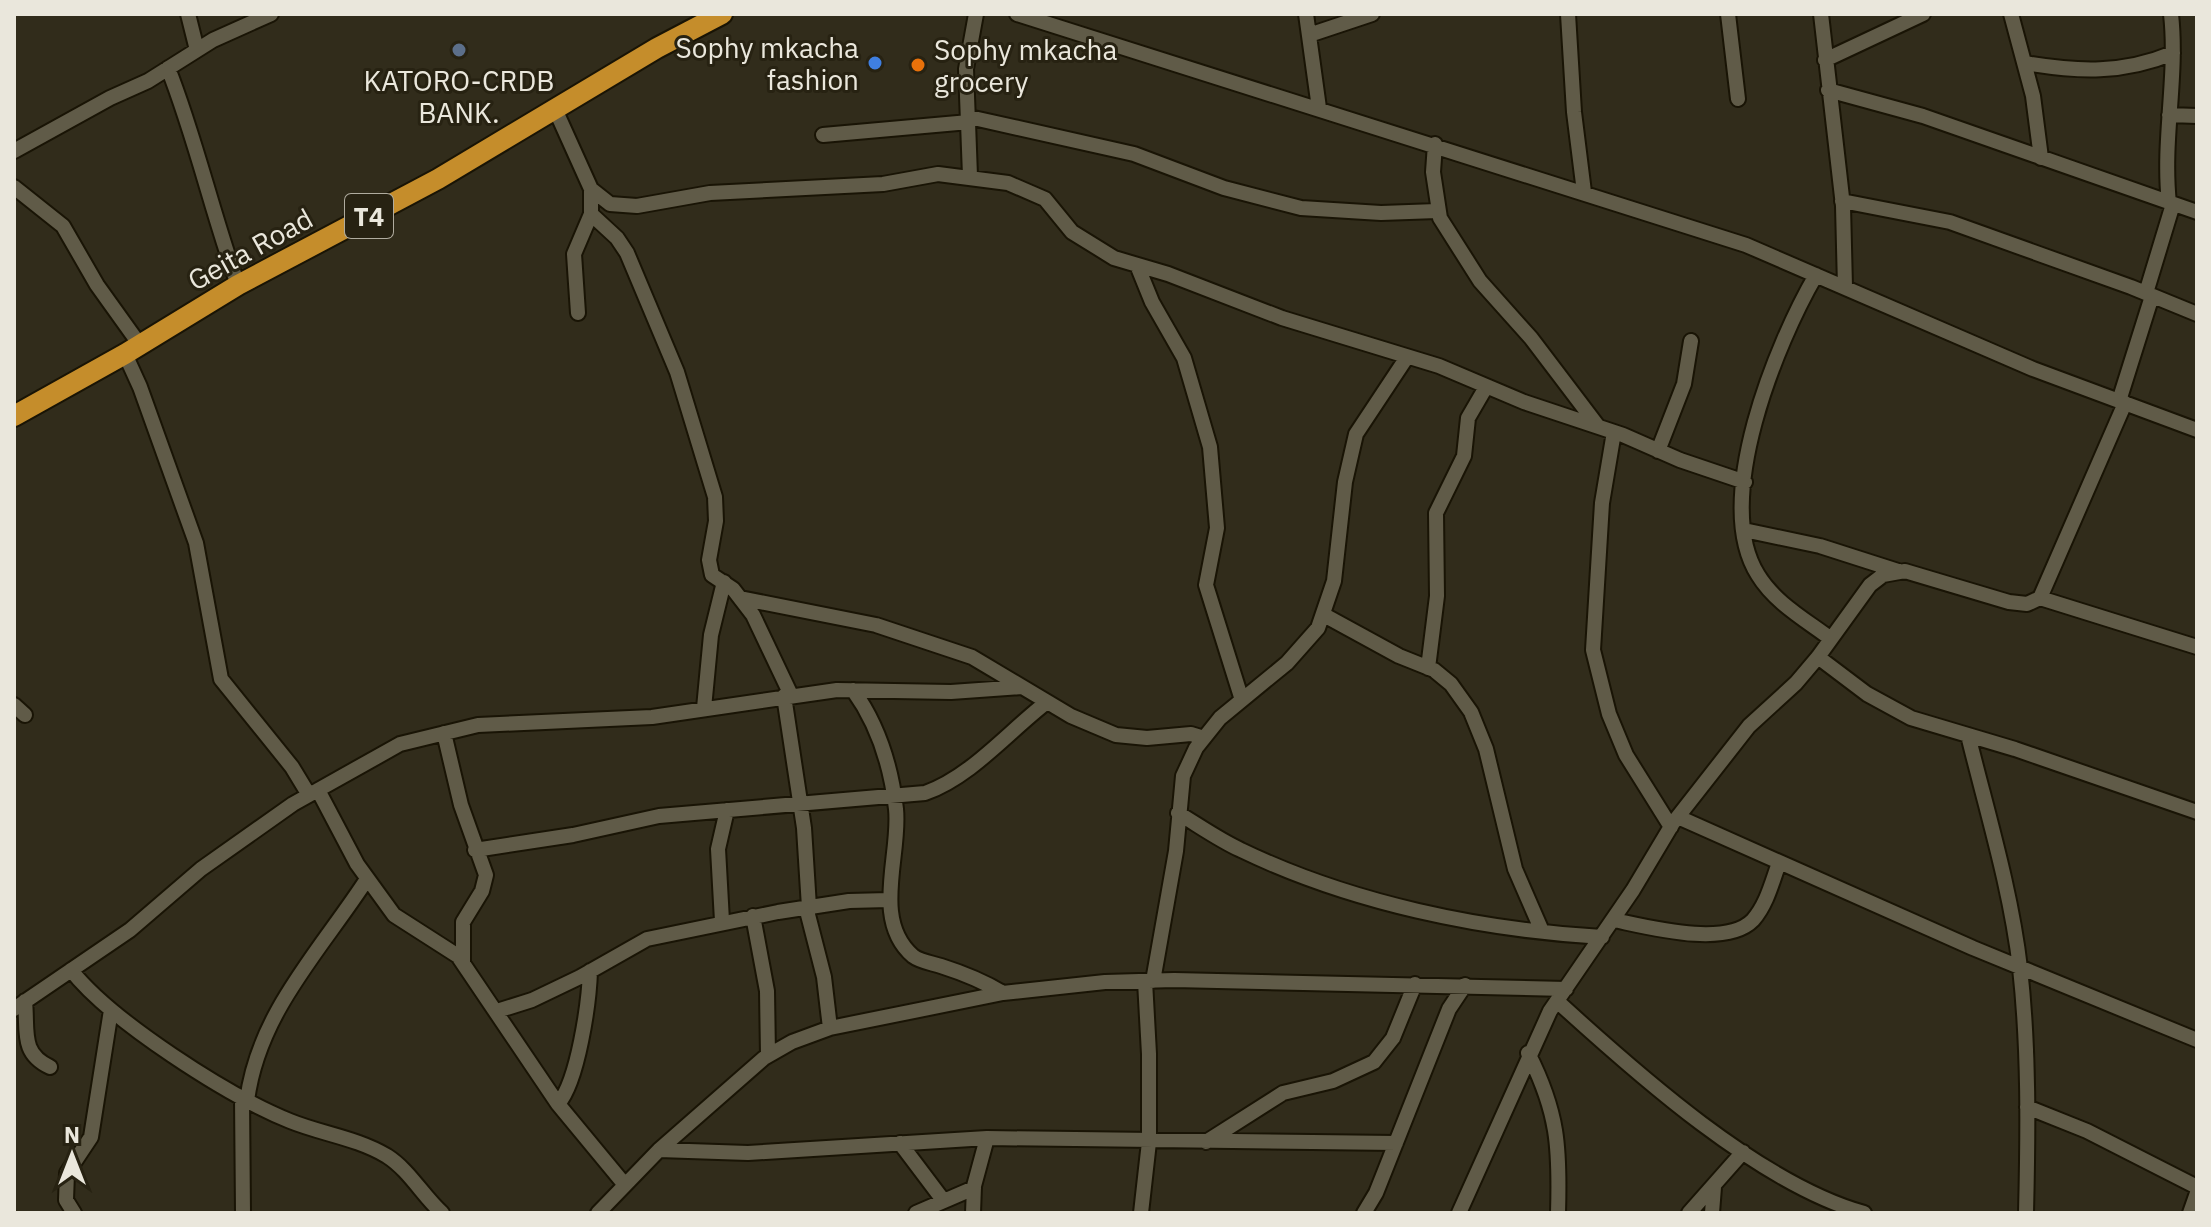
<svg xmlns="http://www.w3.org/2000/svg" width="2211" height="1227" font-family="'IBM Plex Sans',sans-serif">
	<rect width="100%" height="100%" fill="#312c1b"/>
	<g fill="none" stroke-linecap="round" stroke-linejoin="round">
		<defs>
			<path id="minor" d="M188 14 197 50
				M1017 14 1746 245 2033 369 2197 430
				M1306 14 1319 108
				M1568 14 1574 112 1584 192
				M1728 14 1738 99
				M1821 14 1843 206 1845 287
				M2011 14 2033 96 2041 158
				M1309 35 1372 14
				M1825 60 1923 14
				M2025 63C2078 72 2123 74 2173 53
				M168 68C196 139 212 213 238 285
				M1828 90 1923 116 2197 212
				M555 109 591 189V214L574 254 578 313
				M2169 115 2197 116
				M969 117 1134 154 1224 188 1301 208 1381 213 1437 211
				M823 135 969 122
				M1435 144 1433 172 1440 218 1480 281 1531 338 1597 425
				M14 151 110 98 148 81 213 40 271 14
				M970 176 966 69 976 14
				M14 187 63 226 97 285 140 345
				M591 189 610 204 637 206 710 193 883 184 938 174 1008 183 1045 199 1072 232 1114 258 1168 274 1282 318 1439 366 1524 402 1623 435 1680 460 1745 482
				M1842 201 1950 222 2131 287 2197 314
				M2169 203C2162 139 2178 77 2171 14
				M591 214 617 238 627 253 677 372 715 497 716 521 709 560 712 575 733 589 753 615 791 695
				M1137 265 1152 302 1184 358 1210 447 1217 528 1206 585 1241 697
				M1816 275C1777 342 1711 501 1758 575 1775 603 1806 620 1831 639
				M2146 293 2173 204
				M125 354 140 387 196 543 221 679 292 767 309 795
				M2119 401 2152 296
				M1614 432 1602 503 1593 650 1609 714 1626 755 1671 827
				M1658 451 1684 384 1691 341
				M1744 530 1820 546 1898 571
				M740 598 876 625 972 657 1071 716 1116 735 1147 738 1191 734 1204 738
				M2040 598 2197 647
				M1324 615 1399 656 1434 670 1451 684 1471 712 1486 749 1515 869 1542 931
				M1818 657 1867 694 1911 718 2015 749 2197 812
				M1428 668 1437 596 1436 513 1464 456 1468 418 1486 387
				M853 690C879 726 891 766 896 809 901 854 871 920 913 956 921 962 932 963 941 966 963 973 983 981 1003 993
				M784 696 804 828 809 907
				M14 705 25 715
				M704 708 711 635 724 582
				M444 733 461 805 486 875 482 891 463 922V962
				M1968 735C1987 812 2011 890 2020 968 2029 1049 2028 1132 2026 1213
				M318 790 357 864 394 915 458 956 558 1104 625 1185
				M1178 813C1198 825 1219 840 1241 850 1351 903 1481 930 1602 937
				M1678 817 1973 948 2197 1040
				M475 850 573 835 659 816 925 793C971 777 1009 731 1047 702
				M806 907 824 977 830 1028
				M753 916 767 991 768 1055
				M1614 920C1648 927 1726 948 1753 920 1767 904 1772 882 1779 863
				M722 921 718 849 727 810
				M71 970C111 1021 228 1096 290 1121 322 1134 357 1138 387 1156 409 1170 423 1196 442 1213
				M1153 981 1176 851 1183 776 1196 748 1220 718 1287 663 1318 628 1334 581 1345 482 1356 434 1407 357
				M25 1001C28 1031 20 1053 50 1067
				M1557 1001C1637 1074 1760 1184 1864 1213
				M14 1009 130 930 201 869 293 804 400 744 478 725 652 717 837 690 951 692 1022 687
				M497 1011 532 1000 580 977 647 939 778 912 849 901 889 900
				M1528 1053C1558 1112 1560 1147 1558 1213
				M242 1098 243 1213
				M247 1101C258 1013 321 950 367 879
				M558 1104C578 1081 589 1003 590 971
				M2027 1107 2087 1131 2197 1187
				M1206 1142 1283 1093 1333 1081 1374 1062 1393 1038 1415 984
				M900 1143 943 1200
				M659 1150 748 1153 987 1138 1396 1143
				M74 1213 66 1200 67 1173 91 1137 111 1010
				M598 1213 659 1150 764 1058 792 1042 830 1028 1003 993 1105 982 1174 980 1566 989
				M916 1213 974 1188
				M973 1213 974 1186 987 1138
				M1141 1213 1149 1142V1054L1145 981
				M1364 1213 1376 1193 1449 1009 1465 985
				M1459 1213 1550 1011 1633 890 1673 823 1749 726 1796 683 1818 657 1870 585 1883 575 1905 571 2009 602 2027 604 2040 598 2125 403
				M1689 1213 1743 1152
				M1712 1213 1714 1187
				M2190 1213 2197 1193"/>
			<path id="highway" d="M14 416 125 354 238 285 438 179 657 48 722 14"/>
		</defs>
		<!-- minor casing -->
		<use href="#minor" stroke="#191405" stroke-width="18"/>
		<!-- highway casing -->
		<use href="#highway" stroke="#191405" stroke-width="24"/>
		<!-- minor -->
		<use href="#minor" stroke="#605b48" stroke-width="14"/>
		<!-- highway -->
		<use href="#highway" stroke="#c58d2b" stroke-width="20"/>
	</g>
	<!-- markers -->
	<circle fill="#5c6f8a" stroke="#272212" stroke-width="3" cx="459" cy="50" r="8"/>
	<circle fill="#3f7fe0" stroke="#272212" stroke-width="3" cx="875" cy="63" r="8"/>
	<circle fill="#e8710a" stroke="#272212" stroke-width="3" cx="918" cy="65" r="8"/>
	<g text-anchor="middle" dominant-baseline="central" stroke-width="6" stroke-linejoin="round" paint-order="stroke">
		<!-- shield labels -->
		<rect fill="#272212" stroke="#b0ac9f" stroke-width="2" x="345" y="194" width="48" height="44" rx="6"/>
		<g font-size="26" font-weight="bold" fill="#eae7dc">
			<text x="369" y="216">T4</text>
		</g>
		<!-- poi labels -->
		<g font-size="28" fill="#eae7dc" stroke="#272212" text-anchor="end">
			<text x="859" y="47">Sophy mkacha<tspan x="859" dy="32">fashion</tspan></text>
			<text x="934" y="49" text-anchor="start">Sophy mkacha<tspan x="934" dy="32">grocery</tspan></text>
			<text x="459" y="80" text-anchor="middle">KATORO-CRDB<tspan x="459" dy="32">BANK.</tspan></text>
		</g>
		<!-- street labels -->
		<g font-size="28" fill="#eae7dc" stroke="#272212">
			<text transform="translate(250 249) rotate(-29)">Geita Road</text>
		</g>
	</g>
	<!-- border -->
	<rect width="2211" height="1227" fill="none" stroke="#eae7dc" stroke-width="32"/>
	<!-- north arrow -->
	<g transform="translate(72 1155)" stroke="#272212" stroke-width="6" paint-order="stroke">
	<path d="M0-6L14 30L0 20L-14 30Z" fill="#eae7dc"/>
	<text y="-12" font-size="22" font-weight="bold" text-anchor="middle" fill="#eae7dc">N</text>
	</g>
</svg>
